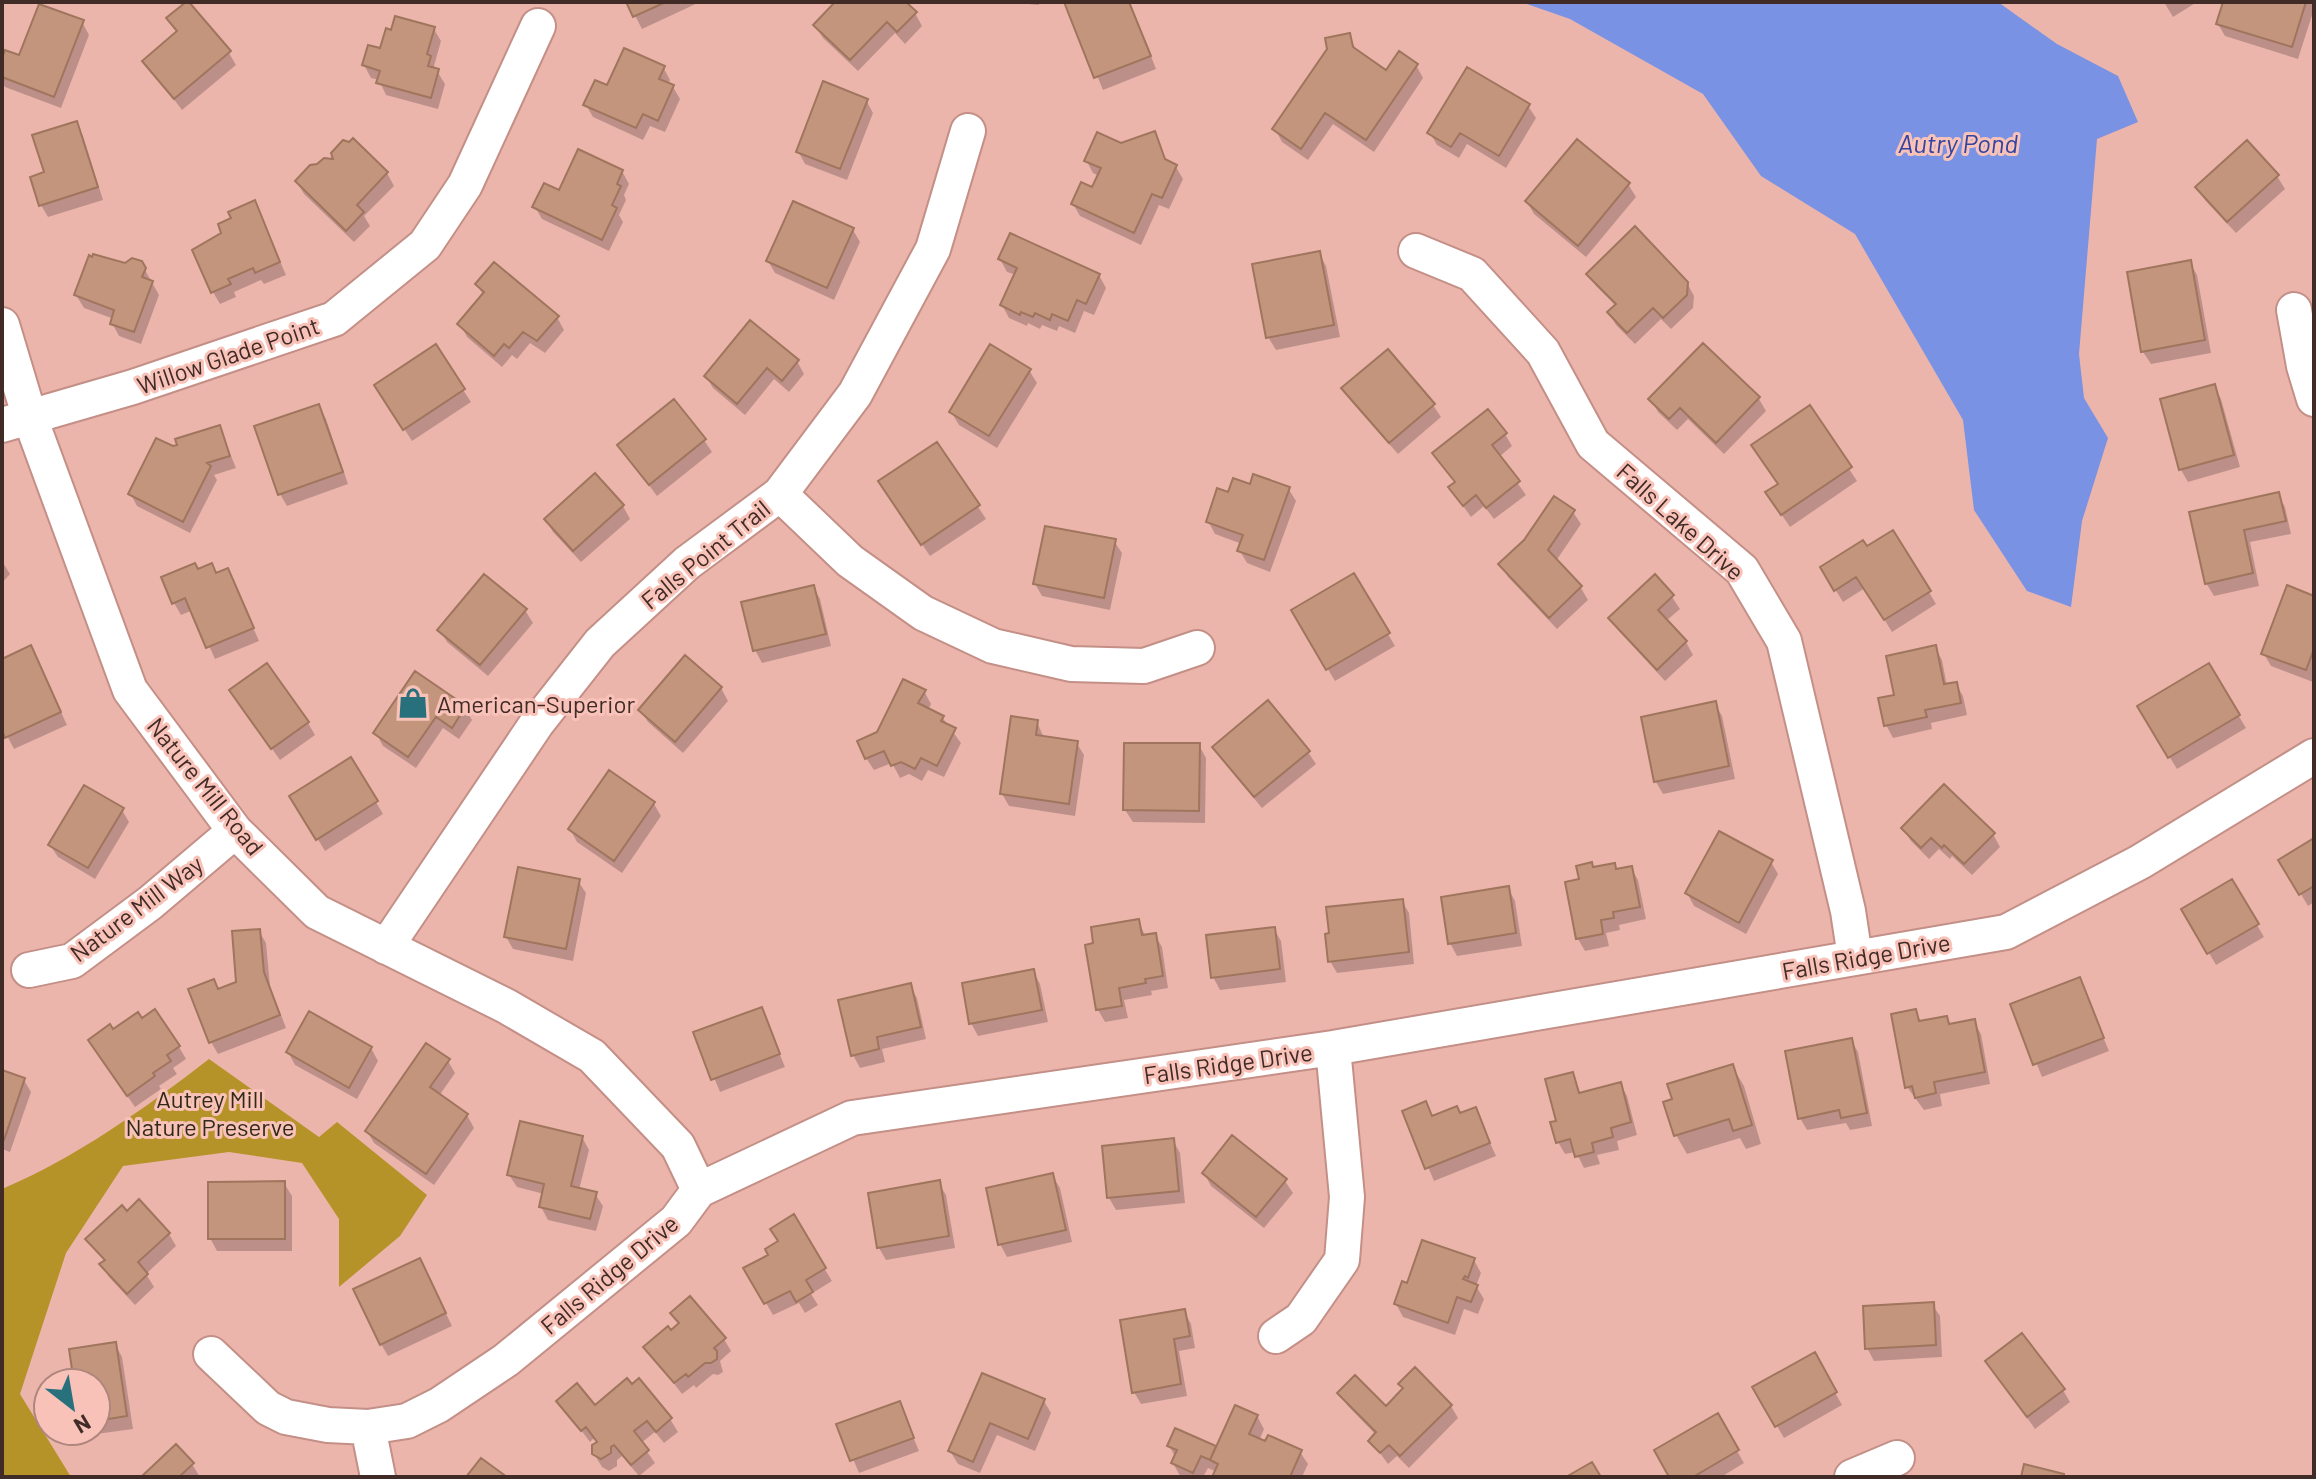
<svg xmlns="http://www.w3.org/2000/svg" width="2316" height="1479" font-family="Barlow,sans-serif">
	<rect width="100%" height="100%" fill="#ecb5ac"/>
	<!-- forest -->
	<path fill="#b59329" d="M209 1059 319 1137 337 1122 427 1195 400 1236 339 1287V1219L302 1163 229 1152 123 1166 66 1253 20 1394 71 1477H2V1189C74 1159 147 1107 209 1059Z"/>
	<!-- water -->
	<path fill="#7992e4" d="M1521 2H1998L2057 44 2118 76 2138 122 2097 139 2079 354 2084 398 2108 438 2082 521 2071 607 2027 591 1974 510 1963 420 1855 234 1761 176 1703 94 1570 19Z"/>
	<!-- shadow -->
	<path fill="#0003" d="M628 2H700L642 29Z
		M838 2H903L915 13 922 26 905 44 895 33 858 71 823 38 815 25Z
		M1006 2H1039V5Z
		M1070 2H1130L1156 69 1103 90 1067 3Z
		M2164 2H2197L2173 17Z
		M2225 2H2312L2314 9 2298 59 2225 36 2218 24Z
		M169 19 229 53 236 65 182 110 145 61 178 34Z
		M82 22 89 35 61 108 5 87 2 82V64L21 57Z
		M434 29 441 41 434 66 445 84 438 109 386 95 379 80 371 78 364 65 381 51Z
		M1349 35 1357 52 1387 72 1416 65 1423 78 1374 152 1333 124 1308 160 1282 142 1275 129Z
		M663 67 670 80 668 85 673 87 680 99 665 132 650 126 643 140 593 117 586 105 608 88Z
		M866 100 873 113 847 180 805 164 798 151Z
		M1528 106 1536 118 1506 168 1467 144 1459 158 1437 145 1430 133Z
		M76 123 83 136 103 200 48 217 41 205 46 174Z
		M1154 133 1167 162 1176 167 1183 179 1169 209 1159 205 1141 245 1080 216 1073 204 1093 190 1099 176 1093 173 1086 160Z
		M353 141 387 173 394 186 364 216 370 226 354 242 304 194 297 182 335 161Z
		M2247 143 2277 176 2285 189 2236 233 2205 200 2198 187Z
		M622 171 629 184 624 195 626 200 619 215 623 222 609 251 542 219 535 207 560 193Z
		M1628 184 1636 197 1586 257 1534 214 1527 202Z
		M254 202 286 275 264 284 261 280 234 292 236 297 220 304 213 292 224 234Z
		M853 230 860 242 834 300 775 273 768 261Z
		M1319 253 1326 266 1340 337 1276 350 1268 337Z
		M1000 259 1099 275 1106 288 1094 315 1084 311 1075 333 1059 326 1057 331 1042 325 1040 329 1028 323 1027 326 1009 318 1002 305 1016 275 1007 272Z
		M141 263 159 295 141 344 119 336 112 323 114 319 84 308 76 295 125 265Z
		M2190 263 2197 275 2211 353 2151 364 2143 352 2129 273Z
		M1589 274 1687 283 1694 296 1693 308 1671 329 1661 319 1635 344 1616 325 1609 313 1616 306 1596 286Z
		M477 285 557 317 564 330 545 353 530 343 517 359 512 355 502 367 467 337 460 324 484 296Z
		M1703 345 1759 399 1766 411 1724 454 1688 419 1677 430 1658 412 1651 399Z
		M435 347 471 402 412 441 384 398Z
		M797 361 804 374 789 392 774 379 745 415 713 388 706 376Z
		M1029 370 1037 383 997 448 959 425 951 412Z
		M2214 386 2221 399 2240 467 2188 482 2181 470 2162 401Z
		M1344 389 1433 405 1441 417 1398 454 1351 401Z
		M319 406 326 419 348 484 287 506 280 494Z
		M1809 408 1857 481 1790 527 1775 505Z
		M219 427 236 468 214 475 217 480 190 533 137 506 130 493Z
		M1505 434 1512 446 1499 457 1526 495 1494 519 1484 506 1471 517 1450 488 1456 484 1435 453Z
		M704 440 712 452 657 496 619 445Z
		M937 444 986 519 930 556 888 494Z
		M1251 486 1288 488 1296 501 1270 572 1247 563 1240 551 1242 544 1215 534 1208 521 1229 494Z
		M2278 495 2285 507 2291 534 2250 542 2259 586 2214 596 2206 583 2191 513Z
		M623 506 630 519 581 562 553 532 546 519Z
		M1573 512 1581 524 1556 561 1581 588 1588 600 1557 629 1508 577 1501 565Z
		M1114 541 1122 553 1110 610 1042 596 1035 584Z
		M2 561 10 574 2 583Z
		M1822 568 1929 592 1936 604 1892 632 1865 588 1843 602Z
		M228 570 259 641 215 659 193 610 181 615 174 603 198 571 217 575Z
		M1354 576 1395 646 1335 681 1293 611Z
		M1655 577 1672 597 1680 609 1666 621 1686 642 1693 655 1665 681 1618 630 1611 618Z
		M813 587 820 599 831 646 762 663 755 650Z
		M2314 598V679L2313 682 2271 666 2264 654Z
		M525 610 533 623 488 676 447 642 440 630Z
		M1935 647 1942 660 1947 686 1956 684 1963 696 1967 715 1931 723 1932 729 1893 738 1886 725 1897 697Z
		M37 660 67 725 14 749 2 726V661Z
		M2208 665 2246 728 2177 769 2139 707Z
		M416 674 465 708 472 720 459 739 443 728 416 768 383 746 376 733Z
		M721 688 728 701 683 753 648 722 640 710Z
		M924 691 931 704 928 710 942 717 961 743 944 777 928 770 922 781 909 774 900 778 892 763 874 770 866 758 878 734Z
		M239 703 308 723 315 735 280 760Z
		M1715 704 1722 716 1735 779 1663 794 1656 782 1643 719Z
		M1037 722 1044 738 1076 742 1084 755 1075 816 1009 806 1002 794Z
		M1199 745 1206 758 1205 823 1133 822 1125 810Z
		M1214 748 1308 752 1316 764 1262 808 1222 760Z
		M351 760 383 814 325 851 292 797Z
		M610 773 654 804 661 816 622 873 577 842 570 829Z
		M122 810 129 822 95 879 58 857 50 845Z
		M1903 828 1993 834 2000 847 1972 875 1952 856 1950 859 1939 849 1929 859 1911 841Z
		M2314 840V902L2308 906 2281 861Z
		M1771 862 1778 874 1746 934 1694 906 1687 893Z
		M1614 865 1617 870 1631 868 1638 880 1646 919 1619 925 1620 930 1606 933 1609 946 1585 951 1578 939 1581 880 1594 869Z
		M578 881 586 893 573 961 513 949 506 937Z
		M2232 882 2264 937 2216 965 2184 910Z
		M1508 888 1515 901 1522 946 1457 956 1450 943Z
		M1402 901 1409 913 1414 964 1337 973 1330 961Z
		M1138 921 1146 937 1155 935 1162 947 1168 988 1151 991 1152 995 1124 1000 1128 1018 1105 1022 1098 1010Z
		M1274 929 1281 941 1286 982 1220 990 1213 977Z
		M259 931 266 943 270 986 286 1028 218 1054 211 1042 219 991 238 984Z
		M1033 971 1040 984 1048 1022 978 1036 971 1023Z
		M2079 980 2109 1051 2042 1077 2013 1005Z
		M910 986 917 998 926 1039 882 1049 885 1062 860 1068 853 1055Z
		M761 1009 785 1067 720 1092 696 1034Z
		M1915 1011 1922 1023 1946 1018 1951 1026 1974 1022 1981 1034 1990 1084 1940 1094 1942 1106 1924 1110 1907 1087Z
		M113 1032 179 1047 186 1059 173 1068 177 1074 159 1086 161 1089 135 1107 97 1053Z
		M1851 1040 1858 1052 1872 1126 1850 1130 1846 1123 1807 1130 1800 1118Z
		M371 1048 378 1061 357 1099 295 1065 288 1052Z
		M448 1061 455 1073 439 1096 467 1115 474 1128 434 1185 374 1143 367 1131Z
		M1732 1066 1744 1086 1761 1144 1746 1149 1740 1138 1687 1154 1676 1135 1674 1101Z
		M2 1072 24 1080 31 1092 10 1152 2 1149Z
		M1572 1074 1581 1094 1620 1084 1627 1096 1637 1135 1617 1141 1619 1150 1597 1155 1600 1164 1584 1168 1576 1152 1565 1154 1558 1142V1122Z
		M1425 1104 1434 1118 1460 1115 1475 1110 1496 1156 1434 1181 1405 1112Z
		M582 1137 589 1150 579 1190 595 1194 603 1206 596 1231 548 1220 541 1207 544 1194 517 1187 509 1175Z
		M1173 1140 1180 1153 1185 1203 1116 1210 1109 1198Z
		M1204 1173 1285 1181 1293 1193 1264 1228 1211 1186Z
		M1052 1175 1060 1188 1072 1242 1007 1257 1000 1244Z
		M938 1182 946 1195 955 1248 886 1260 879 1248Z
		M284 1183 292 1196V1251H217L210 1238Z
		M127 1213 169 1234 176 1246 146 1274 154 1287 135 1305 109 1277 102 1265 105 1262 88 1239Z
		M793 1217 832 1281 811 1294 818 1305 805 1313 799 1303 773 1315 746 1269 770 1255Z
		M1474 1260 1481 1273 1476 1286 1484 1299 1478 1314 1464 1309 1455 1335 1403 1317 1396 1304 1408 1286Z
		M426 1272 452 1326 388 1356 381 1344Z
		M1932 1304 1940 1316 1942 1357 1874 1361 1867 1348Z
		M1184 1311 1191 1324 1195 1348 1179 1351 1187 1396 1141 1404 1134 1392Z
		M673 1313 724 1339 731 1351 720 1361 723 1372 718 1375 713 1374 696 1388 694 1385 682 1394 646 1347 680 1325Z
		M115 1344 122 1357 133 1429 89 1435 87 1431H96V1383H76Z
		M1814 1355 1842 1405 1784 1438 1755 1388Z
		M1987 1362 2063 1390 2070 1402 2035 1429Z
		M983 1375 1044 1401 1051 1413 1035 1451 997 1435 980 1473 958 1464 950 1451Z
		M632 1386 670 1419 678 1432 664 1443 655 1432 641 1443 655 1463 639 1476 622 1456 617 1460V1466L609 1471 602 1467 594 1454 598 1443 594 1438 590 1442 559 1401 595 1408Z
		M1340 1393 1386 1408 1451 1406 1458 1418 1409 1468 1397 1456 1388 1464 1371 1441 1376 1435 1347 1405Z
		M899 1403 919 1451 859 1473 839 1426Z
		M1257 1416 1264 1429 1259 1441 1300 1452 1308 1464 1302 1477H1214L1217 1472 1208 1468 1203 1477 1180 1476 1173 1463 1176 1458 1169 1446 1176 1430 1217 1449Z
		M1717 1416 1744 1463 1721 1477H1671Z
		M192 1464 200 1477H144Z"/>
	<!-- building -->
	<path fill="#c3957d" stroke="#a0755d" stroke-width="2" d="M186 2H189L231 51 174 99 142 61 177 31 166 18Z
		M626 2H666L633 17Z
		M835 2H906L917 12 897 32 887 22 850 60 813 25Z
		M1064 2H1129L1151 56 1094 78Z
		M2223 2H2306L2292 47 2216 24Z
		M39 4 84 20 54 97 2 77V58L5 50 19 55Z
		M395 16 435 27 427 54 431 56 428 66 439 69 431 98 376 83 380 71 362 65 368 45 380 48 386 28 391 30Z
		M1350 33 1353 47 1386 70 1399 51 1418 64 1366 140 1325 113 1301 149 1272 129 1327 49 1325 38Z
		M624 48 665 66 659 79 674 85 658 121 643 114 636 128 583 105 595 80 607 85Z
		M1467 67 1530 104 1499 156 1460 133 1451 147 1427 133Z
		M823 81 868 99 840 169 796 152Z
		M77 121 98 187 39 206 30 177 44 172 32 135Z
		M1155 131 1165 159 1177 165 1162 198 1152 194 1134 233 1071 204 1081 182 1092 187 1101 168 1084 161 1097 132 1121 143Z
		M353 138 388 172 357 205 364 212 346 231 295 181 310 165 317 164 324 158 333 159 331 153 343 140 349 142Z
		M1577 139 1630 183 1578 246 1525 201Z
		M2247 140 2279 175 2227 222 2195 187Z
		M578 149 623 170 617 184 621 186 612 205 617 208 602 240 532 207 544 183 559 190Z
		M255 200 280 262 255 273 253 268 228 279 231 284 211 293 192 250 221 233 218 224 231 218 228 212Z
		M793 201 854 228 827 288 766 261Z
		M1635 226 1688 282 1687 295 1663 318 1653 308 1627 333 1607 312 1616 304 1586 274Z
		M1010 233 1100 274 1086 304 1077 300 1068 321 1052 314 1050 320 1035 313 1033 317 1021 312 1020 315 1000 305 1017 268 998 259Z
		M1320 251 1334 325 1266 338 1252 264Z
		M93 254 125 263 132 258 142 261 146 268 142 277 153 281 134 332 110 324 114 310 74 295 89 255 92 257Z
		M2191 260 2205 340 2141 352 2127 272Z
		M494 262 559 316 537 341 523 332 509 348 504 344 494 356 457 324 484 292 475 284Z
		M750 320 799 360 782 381 767 368 737 404 704 376Z
		M1703 343 1760 397 1716 443 1680 408 1669 419 1648 399Z
		M436 344 465 389 403 430 374 385Z
		M990 344 1031 369 989 436 949 412Z
		M1388 349 1435 404 1389 443 1341 388Z
		M2215 384 2234 455 2179 470 2160 399Z
		M674 399 706 439 649 485 617 445Z
		M319 404 343 472 278 495 254 426Z
		M1810 405 1852 467 1781 515 1765 492 1778 484 1751 445Z
		M1488 409 1507 433 1492 445 1520 481 1486 508 1476 495 1463 506 1448 487 1455 482 1432 453Z
		M220 425 230 456 207 463 211 466 183 522 128 494 156 438 173 446 177 445 175 439Z
		M937 442 980 505 921 545 878 481Z
		M595 473 624 505 573 551 544 519Z
		M1253 474 1290 487 1264 560 1237 551 1243 535 1206 522 1217 488 1228 492 1233 478 1250 484Z
		M2279 492 2286 521 2244 530 2253 573 2205 584 2189 512Z
		M1554 496 1575 510 1548 550 1582 586 1549 618 1498 564 1524 540Z
		M1045 526 1116 539 1104 598 1033 584Z
		M1893 530 1931 591 1884 620 1856 577 1834 591 1820 567 1863 540 1867 546Z
		M195 563 198 569 212 563 216 573 228 568 254 628 206 648 185 598 172 604 161 577Z
		M1354 573 1390 633 1326 670 1291 610Z
		M484 574 527 609 480 665 437 630Z
		M1655 574 1674 595 1658 610 1687 641 1657 670 1608 618Z
		M814 585 826 634 753 651 741 602Z
		M2287 585 2314 596V649L2306 670 2261 654Z
		M31 645 61 712 5 738 2 731V659Z
		M1936 645 1944 684 1957 682 1961 703 1925 710 1927 717 1884 726 1878 698 1894 695 1886 656Z
		M685 655 722 687 675 742 638 710Z
		M267 663 309 722 271 749 229 690Z
		M2209 663 2240 715 2168 758 2137 706Z
		M415 671 466 706 452 728 436 717 408 757 373 733Z
		M903 679 926 690 918 703 944 716 941 721 956 728 937 766 921 758 915 769 901 762 891 766 884 751 865 759 857 741 877 732Z
		M1268 700 1310 751 1254 797 1212 747Z
		M1716 701 1729 766 1654 782 1641 717Z
		M1011 716 1038 720 1036 735 1078 741 1069 804 1000 794Z
		M1124 743H1200L1199 811 1123 810Z
		M351 757 378 801 316 840 289 796Z
		M609 770 655 802 614 861 568 829Z
		M1944 784 1995 833 1964 864 1944 845 1942 848 1931 838 1921 848 1901 828Z
		M84 785 124 808 88 868 48 845Z
		M1719 831 1773 860 1739 923 1685 893Z
		M2314 838V886L2299 895 2278 860Z
		M1592 862 1593 867 1615 863 1616 869 1632 866 1640 907 1613 912 1614 918 1601 920 1603 934 1576 939 1565 882 1579 879 1576 866Z
		M518 867 580 879 566 949 504 937Z
		M2232 879 2259 924 2207 954 2181 909Z
		M1509 886 1516 933 1448 944 1441 897Z
		M1403 899 1409 952 1328 962 1325 934 1329 933 1326 907Z
		M1139 919 1142 935 1156 933 1163 976 1145 979 1146 983 1119 988 1122 1006 1096 1010 1085 945 1093 943 1091 927Z
		M1275 927 1280 969 1211 978 1206 935Z
		M260 929 264 972 280 1015 209 1043 188 989 214 979 218 989 236 982 232 931Z
		M1034 969 1042 1010 969 1024 962 983Z
		M2080 977 2104 1038 2033 1065 2010 1004Z
		M911 983 921 1027 877 1037 879 1049 851 1056 838 1000Z
		M762 1007 780 1054 711 1080 693 1032Z
		M155 1009 180 1046 167 1055 171 1061 153 1073 155 1076 127 1096 88 1040 110 1024 113 1029 138 1012 142 1018Z
		M1916 1009 1919 1021 1947 1016 1949 1024 1975 1019 1985 1072 1934 1082 1936 1093 1915 1098 1912 1086 1905 1088 1891 1014Z
		M309 1011 372 1047 349 1088 286 1052Z
		M1852 1038 1867 1113 1841 1118 1839 1110 1798 1119 1785 1051Z
		M426 1043 450 1059 430 1087 468 1114 426 1174 365 1131Z
		M1733 1064 1752 1125 1733 1131 1729 1119 1674 1136 1663 1102 1672 1099 1667 1084Z
		M2 1070 25 1078 4 1140H2Z
		M1573 1072 1579 1093 1621 1082 1631 1122 1611 1128 1613 1137 1592 1143 1594 1152 1575 1157 1570 1139 1556 1143 1550 1122 1556 1121 1545 1079Z
		M1426 1101 1432 1116 1457 1106 1460 1113 1476 1107 1490 1143 1425 1169 1402 1111Z
		M520 1121 583 1136 571 1186 597 1192 590 1219 539 1207 544 1184 507 1175Z
		M1232 1135 1287 1179 1256 1217 1202 1173Z
		M1174 1138 1179 1191 1107 1198 1102 1146Z
		M1053 1173 1066 1230 998 1245 986 1188Z
		M940 1180 949 1236 877 1248 868 1193Z
		M285 1181V1239H208V1182Z
		M139 1199 170 1233 138 1262 148 1274 127 1294 99 1264 105 1260 85 1239 122 1205 127 1211Z
		M794 1214 826 1268 806 1280 813 1292 796 1302 790 1291 764 1304 743 1268 768 1255 765 1249 778 1241 770 1229Z
		M1422 1240 1475 1258 1468 1278 1465 1276 1463 1279 1478 1285 1471 1302 1457 1297 1448 1323 1394 1304 1402 1281 1407 1283Z
		M420 1258 446 1313 380 1345 353 1289Z
		M690 1296 726 1338 714 1348 717 1351V1359L711 1363H705L688 1377 686 1374 674 1383 643 1347 668 1326 671 1330 679 1323 670 1313Z
		M1934 1302 1936 1345 1865 1349 1863 1306Z
		M1185 1309 1190 1336 1174 1339 1181 1384 1132 1393 1120 1320Z
		M2022 1333 2065 1389 2027 1417 1985 1361Z
		M116 1342 127 1416 96 1421V1383H74L69 1349Z
		M1815 1352 1837 1392 1775 1427 1752 1387Z
		M1415 1367 1452 1405 1400 1456 1389 1445 1380 1453 1368 1441 1376 1432 1337 1393 1355 1375 1386 1406 1403 1388 1398 1384Z
		M982 1373 1045 1399 1028 1439 990 1423 973 1462 948 1451Z
		M627 1378 632 1384 639 1378 672 1418 656 1432 647 1421 634 1431 649 1450 631 1465 614 1445 611 1447V1453L601 1459 592 1454V1445L597 1442 586 1427 581 1431 556 1401 577 1383 595 1405Z
		M900 1401 914 1438 850 1461 836 1424Z
		M1235 1405 1258 1415 1249 1434 1265 1441 1268 1435 1302 1450 1290 1477H1212L1218 1464 1210 1460Z
		M1718 1413 1739 1450 1693 1477H1669L1654 1450Z
		M1175 1428 1216 1446 1210 1460 1201 1456 1193 1473 1171 1463 1177 1450 1167 1446Z
		M176 1444 194 1463 179 1477H141Z
		M481 1458 507 1477H466Z
		M1592 1462 1601 1477H1566Z
		M2024 1464 2064 1474 2063 1477H2021Z"/>
	<g fill="none" stroke-linecap="round" stroke-linejoin="round">
		<defs>
			<path id="minor" d="M1416 251 1472 274 1543 352 1593 444 1742 570 1784 641 1848 911 1855 957
				M2294 310 2304 366 2314 399
				M2 325 29 415 130 690 235 831 317 912 506 1006 592 1056 678 1146 699 1190
				M2 425 133 387 334 319 425 245 465 185 538 26
				M780 494 850 561 923 613 993 646 1071 664 1144 666 1197 648
				M386 947 537 723 600 643 687 563 780 494 855 394 933 249 968 131
				M29 970 72 961 150 903 235 831
				M1276 1336 1301 1319 1342 1260 1347 1197 1333 1048
				M211 1354 268 1408 286 1417 328 1425 368 1427 407 1421 439 1405 506 1360 676 1221 699 1190 852 1118 1333 1048 2006 932 2140 862 2314 756
				M368 1427 378 1477
				M1852 1477 1897 1458"/>
		</defs>
		<!-- minor casing -->
		<use href="#minor" stroke="#c38f86" stroke-width="38"/>
		<!-- minor -->
		<use href="#minor" stroke="#fff" stroke-width="34"/>
	</g>
	<!-- icons -->
	<defs>
		<symbol id="shop-bare" viewBox="-9 -9 18 18"><path d="M-5-2.5h2.3a2.7 3.5 0 0 1 5.4 0H5L5.5 6h-11ZM-1.5-2.5h3a1.5 2.3 0 0 0-3 0Z" fill="#28707c" stroke="#f9c2b8" stroke-width="2.5" paint-order="stroke"/></symbol>
	</defs>
	<g fill-rule="evenodd">
		<use href="#shop-bare" x="391" y="681" width="44" height="44"/>
	</g>
	<g text-anchor="middle" dominant-baseline="central" stroke-width="6" stroke-linejoin="round" paint-order="stroke">
		<!-- street labels -->
		<g font-size="24" fill="#402b27" stroke="#f9c2b8">
			<text transform="translate(228 355) rotate(-19)">Willow Glade Point</text>
			<text transform="translate(1681 521) rotate(42)">Falls Lake Drive</text>
			<text transform="translate(705 554) rotate(-39)">Falls Point Trail</text>
			<text transform="translate(206 786) rotate(51)">Nature Mill Road</text>
			<text transform="translate(136 908) rotate(-37)">Nature Mill Way</text>
			<text transform="translate(1866 956) rotate(-10)">Falls Ridge Drive</text>
			<text transform="translate(1228 1063) rotate(-8)">Falls Ridge Drive</text>
			<text transform="translate(609 1274) rotate(-40)">Falls Ridge Drive</text>
		</g>
		<!-- poi labels -->
		<g font-size="24" fill="#402b27" stroke="#f9c2b8" text-anchor="start">
			<text x="437" y="703">American-Superior</text>
		</g>
		<!-- park labels -->
		<g font-size="24" fill="#2f2917" stroke="#f9c2b8">
			<text x="210" y="1098">Autrey Mill<tspan x="210" dy="28">Nature Preserve</tspan></text>
		</g>
		<!-- water labels -->
		<g font-size="26" font-style="italic" fill="#3044a2" stroke="#f9c2b8">
			<text x="1958" y="142">Autry Pond</text>
		</g>
	</g>
	<!-- border -->
	<rect width="2316" height="1479" fill="none" stroke="#402b27" stroke-width="8"/>
	<!-- north arrow -->
	<g transform="translate(72 1407) rotate(149)"><circle r="38" fill="#f9c2b8" stroke="#af867e" stroke-width="2"/>
	<path d="M0-6L14 30L0 20L-14 30Z" fill="#28707c"/>
	<text y="-12" font-size="22" font-weight="bold" text-anchor="middle" fill="#402b27">N</text>
	</g>
</svg>
